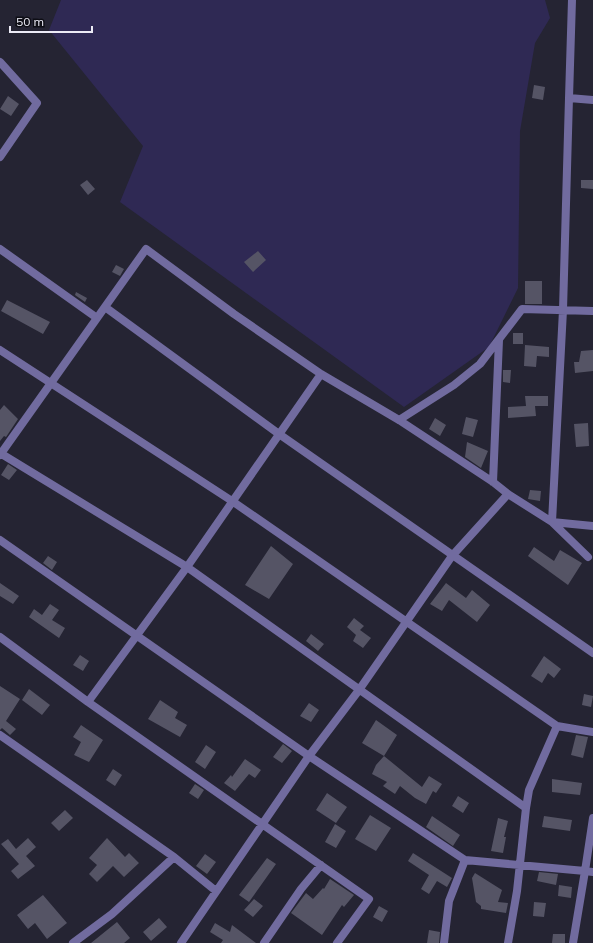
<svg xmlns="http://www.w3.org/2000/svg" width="593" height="943" font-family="Mulish,sans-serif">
	<rect width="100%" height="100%" fill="#252433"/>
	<!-- green -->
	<path fill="#2f2954" d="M61 0H545L550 18 535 43 520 131 518 288 489 347 404 407 120 202 143 146 49 30Z"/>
	<!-- building -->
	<path fill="#555465" d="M534 85 545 87 543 100 532 98Z
		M8 96 19 104 11 116 0 109Z
		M87 180 95 189 88 195 80 185Z
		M581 180H593V189L581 188Z
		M258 251 266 260 253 272 244 262Z
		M116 265 124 269 120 276 112 272Z
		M525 281H542V304H525Z
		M76 292 87 298 85 302 75 295Z
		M7 300 50 322 43 334 1 311Z
		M513 333H523V344H513Z
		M525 345 549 347V357L537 356 536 367 524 366Z
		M593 350V371L575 373 574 362H579L581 351Z
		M503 370H511L510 383 503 382Z
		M525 396H548V406H535L536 416 508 418V407L526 406Z
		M4 405 18 419 6 437 4 436 0 441V410Z
		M466 417 478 420 473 437 462 434Z
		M435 418 446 425 440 436 429 429Z
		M588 423 589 446 576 447 574 424Z
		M467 442 488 451 481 468 465 457Z
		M8 464 17 470 9 480 1 475Z
		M530 490 541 491 540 501 528 499Z
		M271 546 293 564 269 599 245 585Z
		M534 547 554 561 560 550 582 563 568 585 528 556Z
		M48 556 57 562 52 570 43 563Z
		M0 583 19 596 13 604 0 596Z
		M446 583 466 598 472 590 490 605 477 622 449 600 442 611 430 604Z
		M50 604 59 610 52 620 65 628 59 638 29 617 34 609 42 615Z
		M354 618 364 626 360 630 371 638 363 648 353 641 356 635 347 627Z
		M311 634 324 644 318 651 306 641Z
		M80 655 89 661 83 671 73 665Z
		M544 656 561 669 554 678 548 673 542 683 531 676Z
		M0 686 20 699 6 721 16 729 10 735 2 728 0 730Z
		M29 689 50 705 42 715 22 700Z
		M584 694 593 696 591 707 582 705Z
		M160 700 178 712 175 718 187 725 180 737 148 719Z
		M309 703 319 710 311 722 300 716Z
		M376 720 397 735 384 756 362 743Z
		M81 725 103 740 89 762 74 755 81 742 73 737Z
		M576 735 588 737 583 758 571 755Z
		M283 744 292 751 282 763 273 757Z
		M206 745 216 752 205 769 195 762Z
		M384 756 422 787 429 776 442 784 436 793 433 791 426 804 415 798 400 786 395 794 383 786 387 782 372 774 376 765Z
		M245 759 261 770 255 778 249 774 235 791 224 783 231 775 232 777Z
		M113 769 122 775 115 786 106 780Z
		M552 779 582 783 580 795 552 792Z
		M195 784 204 790 198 799 189 793Z
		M327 793 347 807 336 823 316 810Z
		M458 796 469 803 463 813 452 806Z
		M65 810 73 818 59 831 51 823Z
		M370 815 391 828 376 851 355 839Z
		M432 816 460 835 453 846 426 827Z
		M544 816 572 820 570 831 542 827Z
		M498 818 508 821 504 837H506L503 853 491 851Z
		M335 824 346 831 336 848 325 842Z
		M28 838 36 847 26 856 35 866 18 879 11 871 19 864 1 844 8 839 16 849Z
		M107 838 125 857 129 853 139 863 124 877 113 866 97 882 89 874 97 865 89 858Z
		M413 853 452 878 447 887 437 881 429 894 421 889 429 875 408 861Z
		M205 854 216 862 207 874 196 866Z
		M267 858 276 864 249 902 239 895Z
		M539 872 558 874 556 885 537 881Z
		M475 873 502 890 498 902 508 903 506 913 481 909V906L476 902 472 878Z
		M330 879 354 895 344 907 342 905 322 935 291 913 306 893 313 899 323 888 324 889Z
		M559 885 572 887 571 898 558 896Z
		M43 895 67 923 47 939 35 923 28 929 17 915Z
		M254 899 263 906 253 917 244 910Z
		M534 902 546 903 544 917 533 916Z
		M379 906 388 911 382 922 373 917Z
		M159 918 167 927 151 941 143 932Z
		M117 922 130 938 124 943H91Z
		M215 923 230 932 232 925 256 943H221L223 940 210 932Z
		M429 930 440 932 439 943H427Z
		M553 934H565V943H552Z"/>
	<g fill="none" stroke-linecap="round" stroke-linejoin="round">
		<!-- street -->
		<path stroke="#716b9f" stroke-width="8" d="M0 62 37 103 0 157
			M569 98 572 0
			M0 249 97 318
			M105 307 279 434 593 653
			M0 350 232 501 557 726 593 732
			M399 420 454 385 480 364 522 309 593 311
			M0 453 187 567 526 808 517 891 508 943
			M0 455 146 249 234 314 321 374 399 420 493 482 508 494 552 522 593 526
			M493 482 499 340
			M0 540 309 756 465 860
			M588 557 552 522 563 310 569 98 593 100
			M0 637 88 702 369 899 337 943
			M88 702 187 567 321 374
			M0 735 174 857 216 891
			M526 808 529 790 557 726
			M73 943 112 914 174 857
			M181 943 309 756 359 690 452 556 508 494
			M264 943 301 889 321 865
			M444 943 449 901 465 860 585 871 593 818
			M573 943 585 871 593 872"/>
	</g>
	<!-- scale -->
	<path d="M10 26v6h82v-6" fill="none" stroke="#ecebf6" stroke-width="2"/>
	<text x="16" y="26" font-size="12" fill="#ecebf6" stroke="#0e0e15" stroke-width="3" paint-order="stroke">50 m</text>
</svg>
